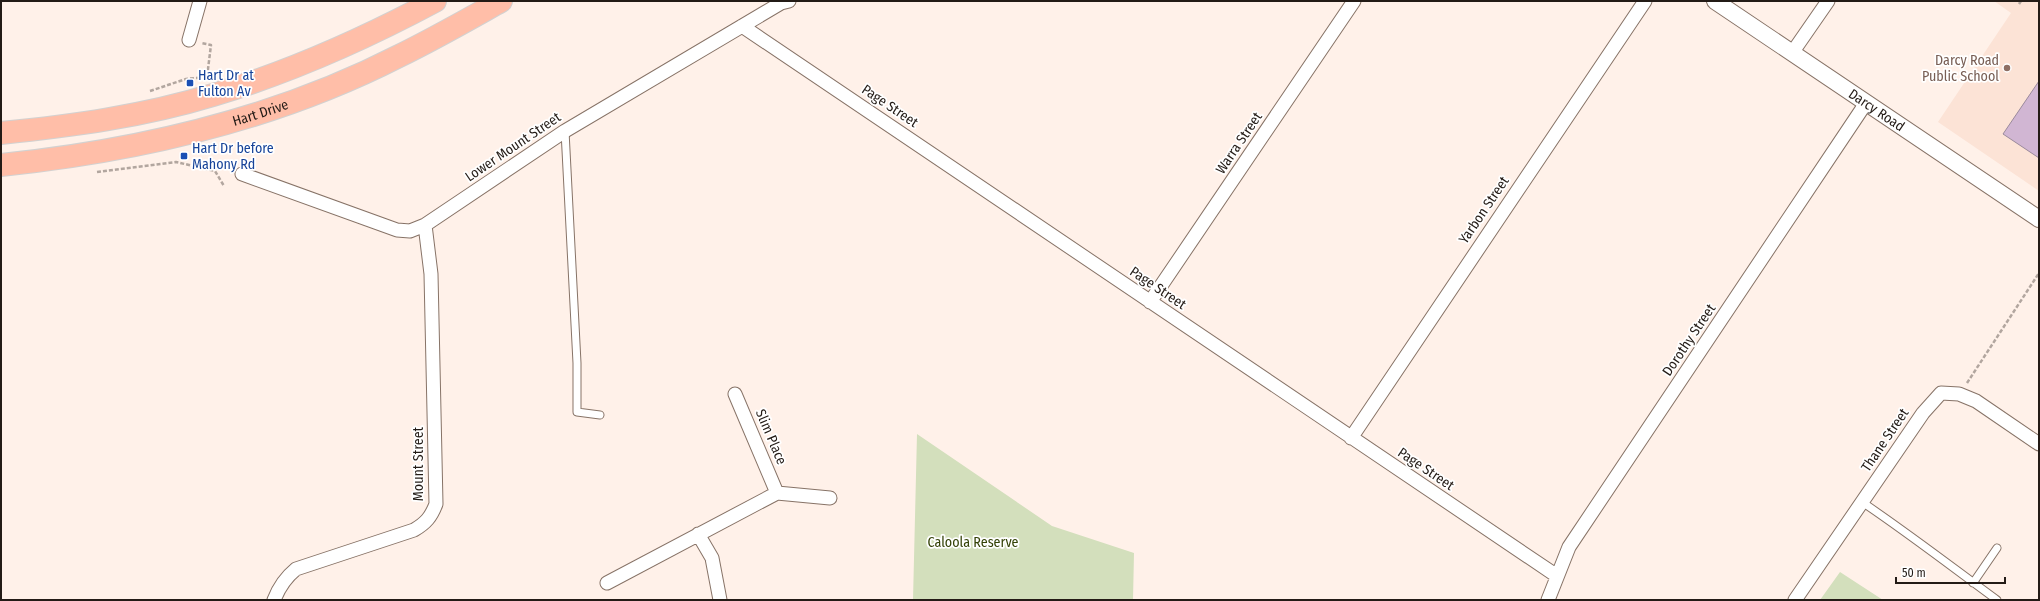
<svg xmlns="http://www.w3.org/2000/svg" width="2040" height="601" font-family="'Fira Sans Condensed',sans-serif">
	<rect width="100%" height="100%" fill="#fff1e9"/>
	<!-- built -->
	<path fill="#fce3d6" d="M1994 1H2039V191L1938 122 2011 13Z"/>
	<!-- green -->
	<path fill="#d3dfbc" d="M917 434 1052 526 1134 553 1133 600H913Z
		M1840 572 1883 600H1820Z"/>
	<!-- building -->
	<path fill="#d1b6d3" stroke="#9a8a9b" d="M2039 81V158L2003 134Z"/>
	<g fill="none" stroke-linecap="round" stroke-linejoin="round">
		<defs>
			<path id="service" d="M565 131 577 363V412L600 415
				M1862 502C1908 533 1952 567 1997 600
				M1973 583 1997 548"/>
			<path id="minor" d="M742 26 1557 576
				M189 40 200 1
				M1792 53 1828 1
				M242 174 397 230 410 231 425 225 565 131 781 3 789 1
				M1150 302 1354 1
				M735 394 777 493
				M1351 438 1645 1
				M698 534 712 558 720 600
				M607 583 777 493 830 498
				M274 600C279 587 285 578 296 569L414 530C426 523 431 517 436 504L431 274 425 225
				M1548 600 1569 547 1866 103
				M1795 600 1923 413 1941 393 1959 394 1976 401 2039 444"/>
			<g id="tertiary">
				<path id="s1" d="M1715 1 2039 219"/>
			</g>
			<g id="trunk">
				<path d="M1 133C72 126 144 116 213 95 290 72 364 39 435 1"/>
				<path id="s2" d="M1 165C138 151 276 119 399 56 434 39 467 20 501 1"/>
			</g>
		</defs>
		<!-- service casing -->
		<use href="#service" stroke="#877367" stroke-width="9"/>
		<!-- minor casing -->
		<use href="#minor" stroke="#877367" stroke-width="15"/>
		<!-- tertiary casing -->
		<use href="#tertiary" stroke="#877367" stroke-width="18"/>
		<!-- trunk casing -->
		<use href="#trunk" stroke="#d3d1d0" stroke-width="24"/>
		<!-- path -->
		<path stroke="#b2a69f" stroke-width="2.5" stroke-dasharray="4 2" stroke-linecap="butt" d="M2019 4 2021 1
			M150 91 186 79 207 77 211 45 201 43
			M97 172 176 162 215 171 224 186
			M1967 383 2039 273"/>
		<!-- service -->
		<use href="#service" stroke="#fff" stroke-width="7"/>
		<!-- minor -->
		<use href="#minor" stroke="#fff" stroke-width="13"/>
		<!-- tertiary -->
		<use href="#tertiary" stroke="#fff" stroke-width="16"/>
		<!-- trunk -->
		<use href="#trunk" stroke="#ffbea8" stroke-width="22"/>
	</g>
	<!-- markers -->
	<circle fill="#8d6e63" stroke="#fff" stroke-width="1.5" cx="2007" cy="68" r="4"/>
	<g fill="#1a4fb4" stroke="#fff" stroke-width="1.5">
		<rect x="186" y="79" width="8" height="8" rx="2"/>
		<rect x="180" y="152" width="8" height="8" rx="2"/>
	</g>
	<g text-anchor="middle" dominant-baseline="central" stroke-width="3.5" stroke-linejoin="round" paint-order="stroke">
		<!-- education labels -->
		<g font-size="14" fill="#785e54" stroke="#fff" text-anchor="end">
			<text x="1999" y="60">Darcy Road<tspan x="1999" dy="16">Public School</tspan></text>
		</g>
		<!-- transit labels -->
		<g font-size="14" fill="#164399" stroke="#fff" text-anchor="start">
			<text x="198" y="75">Hart Dr at<tspan x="198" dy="16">Fulton Av</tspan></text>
			<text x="192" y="148">Hart Dr before<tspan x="192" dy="16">Mahony Rd</tspan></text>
		</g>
		<!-- street labels -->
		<g font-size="14" fill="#231b16" stroke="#fff">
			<text transform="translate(890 106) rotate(34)">Page Street</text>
			<text stroke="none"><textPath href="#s1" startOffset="195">Darcy Road</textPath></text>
			<text stroke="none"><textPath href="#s2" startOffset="265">Hart Drive</textPath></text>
			<text transform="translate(1239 143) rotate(-56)">Warra Street</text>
			<text transform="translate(513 147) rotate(-34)">Lower Mount Street</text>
			<text transform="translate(1484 210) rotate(-56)">Yarbon Street</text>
			<text transform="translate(1158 288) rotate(34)">Page Street</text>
			<text transform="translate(1689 340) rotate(-56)">Dorothy Street</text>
			<text transform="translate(771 437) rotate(67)">Slim Place</text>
			<text transform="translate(1885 440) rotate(-56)">Thane Street</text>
			<text transform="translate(418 464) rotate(-90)">Mount Street</text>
			<text transform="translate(1426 469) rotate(34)">Page Street</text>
		</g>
		<!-- park labels -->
		<g font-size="14" fill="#344207" stroke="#fff">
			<text x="973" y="542">Caloola Reserve</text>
		</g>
	</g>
	<!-- border -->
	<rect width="2040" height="601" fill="none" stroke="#231b16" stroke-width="4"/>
	<!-- scale -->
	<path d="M1896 577v6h109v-6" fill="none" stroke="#231b16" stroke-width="2"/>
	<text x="1902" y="577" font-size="12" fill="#231b16" stroke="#ffffff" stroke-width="3" paint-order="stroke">50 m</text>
</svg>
